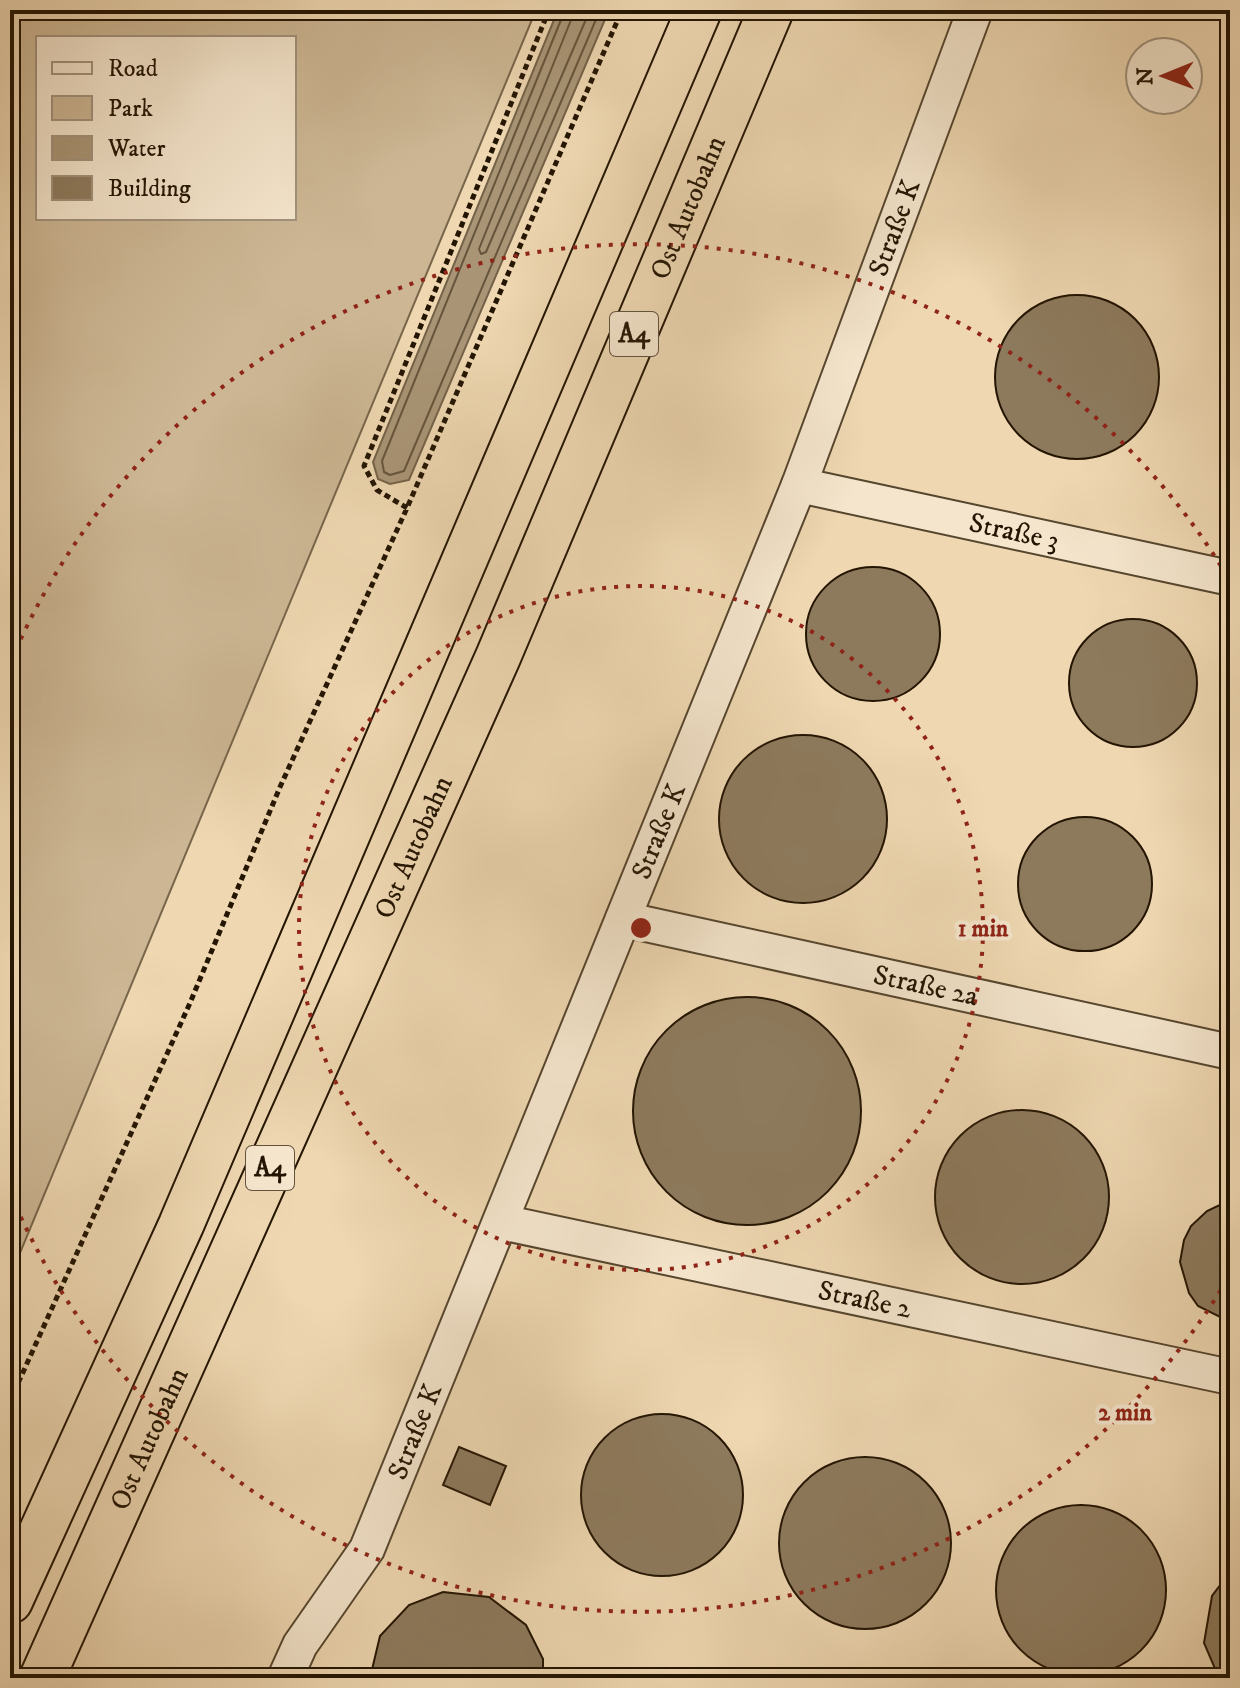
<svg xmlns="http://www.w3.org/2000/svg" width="1240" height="1688" font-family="'IM FELL DW Pica',serif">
	<rect width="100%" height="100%" fill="#eed7b1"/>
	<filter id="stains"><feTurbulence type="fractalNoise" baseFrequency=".0025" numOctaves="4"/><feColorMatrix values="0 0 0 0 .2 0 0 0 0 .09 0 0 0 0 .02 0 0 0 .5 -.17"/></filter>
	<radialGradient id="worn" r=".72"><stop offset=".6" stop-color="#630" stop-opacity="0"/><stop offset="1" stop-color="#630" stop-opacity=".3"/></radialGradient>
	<!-- green -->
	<path fill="#ccb693" stroke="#78664b" stroke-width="2" fill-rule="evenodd" d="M10 10H536L10 1277ZM38 38H294V218H38Z"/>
	<!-- water -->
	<path fill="#a99576" stroke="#746248" stroke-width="2" d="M558 10H609L409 480 390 484 378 479 373 462Z"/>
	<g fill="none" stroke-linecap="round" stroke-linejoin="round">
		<!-- shore -->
		<path stroke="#66553c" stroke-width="2" d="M565 10 382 461 384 472 390 475 404 471 600 10
			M575 10 479 249 481 254 486 252 590 10"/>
	</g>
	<!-- building -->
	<path fill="#8d7a5d" stroke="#241503" stroke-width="2" d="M995 377a82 82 0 1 1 164 0a82 82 0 1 1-164 0Z
		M806 634a67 67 0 1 1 134 0a67 67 0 1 1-134 0Z
		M1069 683a64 64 0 1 1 128 0a64 64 0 1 1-128 0Z
		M719 819a84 84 0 1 1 168 0a84 84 0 1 1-168 0Z
		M1018 884a67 67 0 1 1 134 0a67 67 0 1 1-134 0Z
		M633 1111a114 114 0 1 1 228 0a114 114 0 1 1-228 0Z
		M935 1197a87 87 0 1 1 174 0a87 87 0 1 1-174 0Z
		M1226 1202H1230V1322L1198 1306 1189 1293 1180 1262 1184 1240 1191 1226 1207 1211Z
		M581 1495a81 81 0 1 1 162 0a81 81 0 1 1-162 0Z
		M459 1447 506 1466 490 1505 443 1485Z
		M779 1543a86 86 0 1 1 172 0a86 86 0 1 1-172 0Z
		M996 1590a85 85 0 1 1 170 0a85 85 0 1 1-170 0Z
		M1230 1572V1678H1219L1204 1643 1212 1596Z
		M443 1592 489 1597 526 1625 543 1659V1678H370L380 1636 409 1605Z"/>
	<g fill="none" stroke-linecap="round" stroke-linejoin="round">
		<defs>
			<g id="minor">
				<path id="s1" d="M799 485 1230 578"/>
				<path id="s2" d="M623 919 1230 1052"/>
				<path id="s3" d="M501 1222 1230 1377"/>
				<path id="s4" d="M285 1678 300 1645 367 1549 799 485 975 10"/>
			</g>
			<g id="highway">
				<path d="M10 1601 181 1225 699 10"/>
				<path id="s5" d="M42 1678 498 657 771 10"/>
			</g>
		</defs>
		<!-- minor casing -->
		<use href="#minor" stroke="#56462e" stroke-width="38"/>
		<!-- highway casing -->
		<use href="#highway" stroke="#241503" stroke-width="48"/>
		<!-- path -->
		<path stroke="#241503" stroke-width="5" stroke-dasharray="6 4" stroke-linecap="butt" d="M407 508 377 490 364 466 549 10
			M10 1401 190 1003 280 787 407 508 622 10"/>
		<!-- minor -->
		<use href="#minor" stroke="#f4e5cc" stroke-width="34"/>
		<!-- highway -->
		<use href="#highway" stroke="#eed7b1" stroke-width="44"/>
	</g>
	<!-- distance rings -->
	<g fill="none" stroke="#8f2418" stroke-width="4" stroke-dasharray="4 8">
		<circle cx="641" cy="928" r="342"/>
		<path d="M1227 1280A684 684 0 0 1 11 1195M11 661A684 684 0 0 1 1227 576"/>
	</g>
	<g text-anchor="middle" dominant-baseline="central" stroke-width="8" stroke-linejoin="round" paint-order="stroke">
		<!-- shield labels -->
		<g fill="#f4e5cc" stroke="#62533f" stroke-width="2">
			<rect x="610" y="312" width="48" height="44" rx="6"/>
			<rect x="246" y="1146" width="48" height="44" rx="6"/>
		</g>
		<g font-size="26" font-weight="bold" fill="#241503">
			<text x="634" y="334">A4</text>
			<text x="270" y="1168">A4</text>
		</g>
		<!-- street labels -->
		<g font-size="28" fill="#241503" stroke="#f4e5cc">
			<text stroke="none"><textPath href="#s5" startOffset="1606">Ost Autobahn</textPath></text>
			<text stroke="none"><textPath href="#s4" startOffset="1576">Straße K</textPath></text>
			<text stroke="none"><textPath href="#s1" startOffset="220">Straße 3</textPath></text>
			<text stroke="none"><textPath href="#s4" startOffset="928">Straße K</textPath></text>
			<text stroke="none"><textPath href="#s5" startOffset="910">Ost Autobahn</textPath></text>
			<text stroke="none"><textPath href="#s2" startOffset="310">Straße 2a</textPath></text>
			<text stroke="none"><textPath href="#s3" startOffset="372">Straße 2</textPath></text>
			<text stroke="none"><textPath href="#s4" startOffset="280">Straße K</textPath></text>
			<text stroke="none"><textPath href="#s5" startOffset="262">Ost Autobahn</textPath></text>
		</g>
	</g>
	<circle cx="641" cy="928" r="12" fill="#8f2418" stroke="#f4e5cc" stroke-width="4"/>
	<g font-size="24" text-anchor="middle" font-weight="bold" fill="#8f2418" stroke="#f4e5cc" stroke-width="8" stroke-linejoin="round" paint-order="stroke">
		<text x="983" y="936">1 min</text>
		<text x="1125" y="1420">2 min</text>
	</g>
	<!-- margin -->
	<rect width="1240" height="1688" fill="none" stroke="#eed7b1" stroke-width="40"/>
	<rect x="12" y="12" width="1216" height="1664" fill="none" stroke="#241503" stroke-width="4"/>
	<rect x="20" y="20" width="1200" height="1648" fill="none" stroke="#241503" stroke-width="2"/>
	<!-- legend -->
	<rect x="36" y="36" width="260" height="184" fill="#f4e5cc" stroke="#a1927c" stroke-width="2"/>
	<rect x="52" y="62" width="40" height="12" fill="#f4e5cc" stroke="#a1927c" stroke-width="2"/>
	<text x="108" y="76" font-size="24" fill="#241503">Road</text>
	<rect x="52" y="96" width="40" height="24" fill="#ccb693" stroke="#a1927c" stroke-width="2"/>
	<text x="108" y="116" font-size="24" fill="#241503">Park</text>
	<rect x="52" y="136" width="40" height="24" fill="#a99576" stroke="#a1927c" stroke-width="2"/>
	<text x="108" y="156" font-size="24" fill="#241503">Water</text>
	<rect x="52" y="176" width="40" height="24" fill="#8d7a5d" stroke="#a1927c" stroke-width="2"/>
	<text x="108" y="196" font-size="24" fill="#241503">Building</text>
	<!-- north arrow -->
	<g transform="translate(1164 76) rotate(269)"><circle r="38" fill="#f4e5cc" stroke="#a1927c" stroke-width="2"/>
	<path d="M0-6L14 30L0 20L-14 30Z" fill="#8f2418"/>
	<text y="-12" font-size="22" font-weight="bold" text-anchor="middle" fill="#241503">N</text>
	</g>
	<rect width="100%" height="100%" filter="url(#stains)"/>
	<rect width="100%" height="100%" fill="url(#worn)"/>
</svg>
